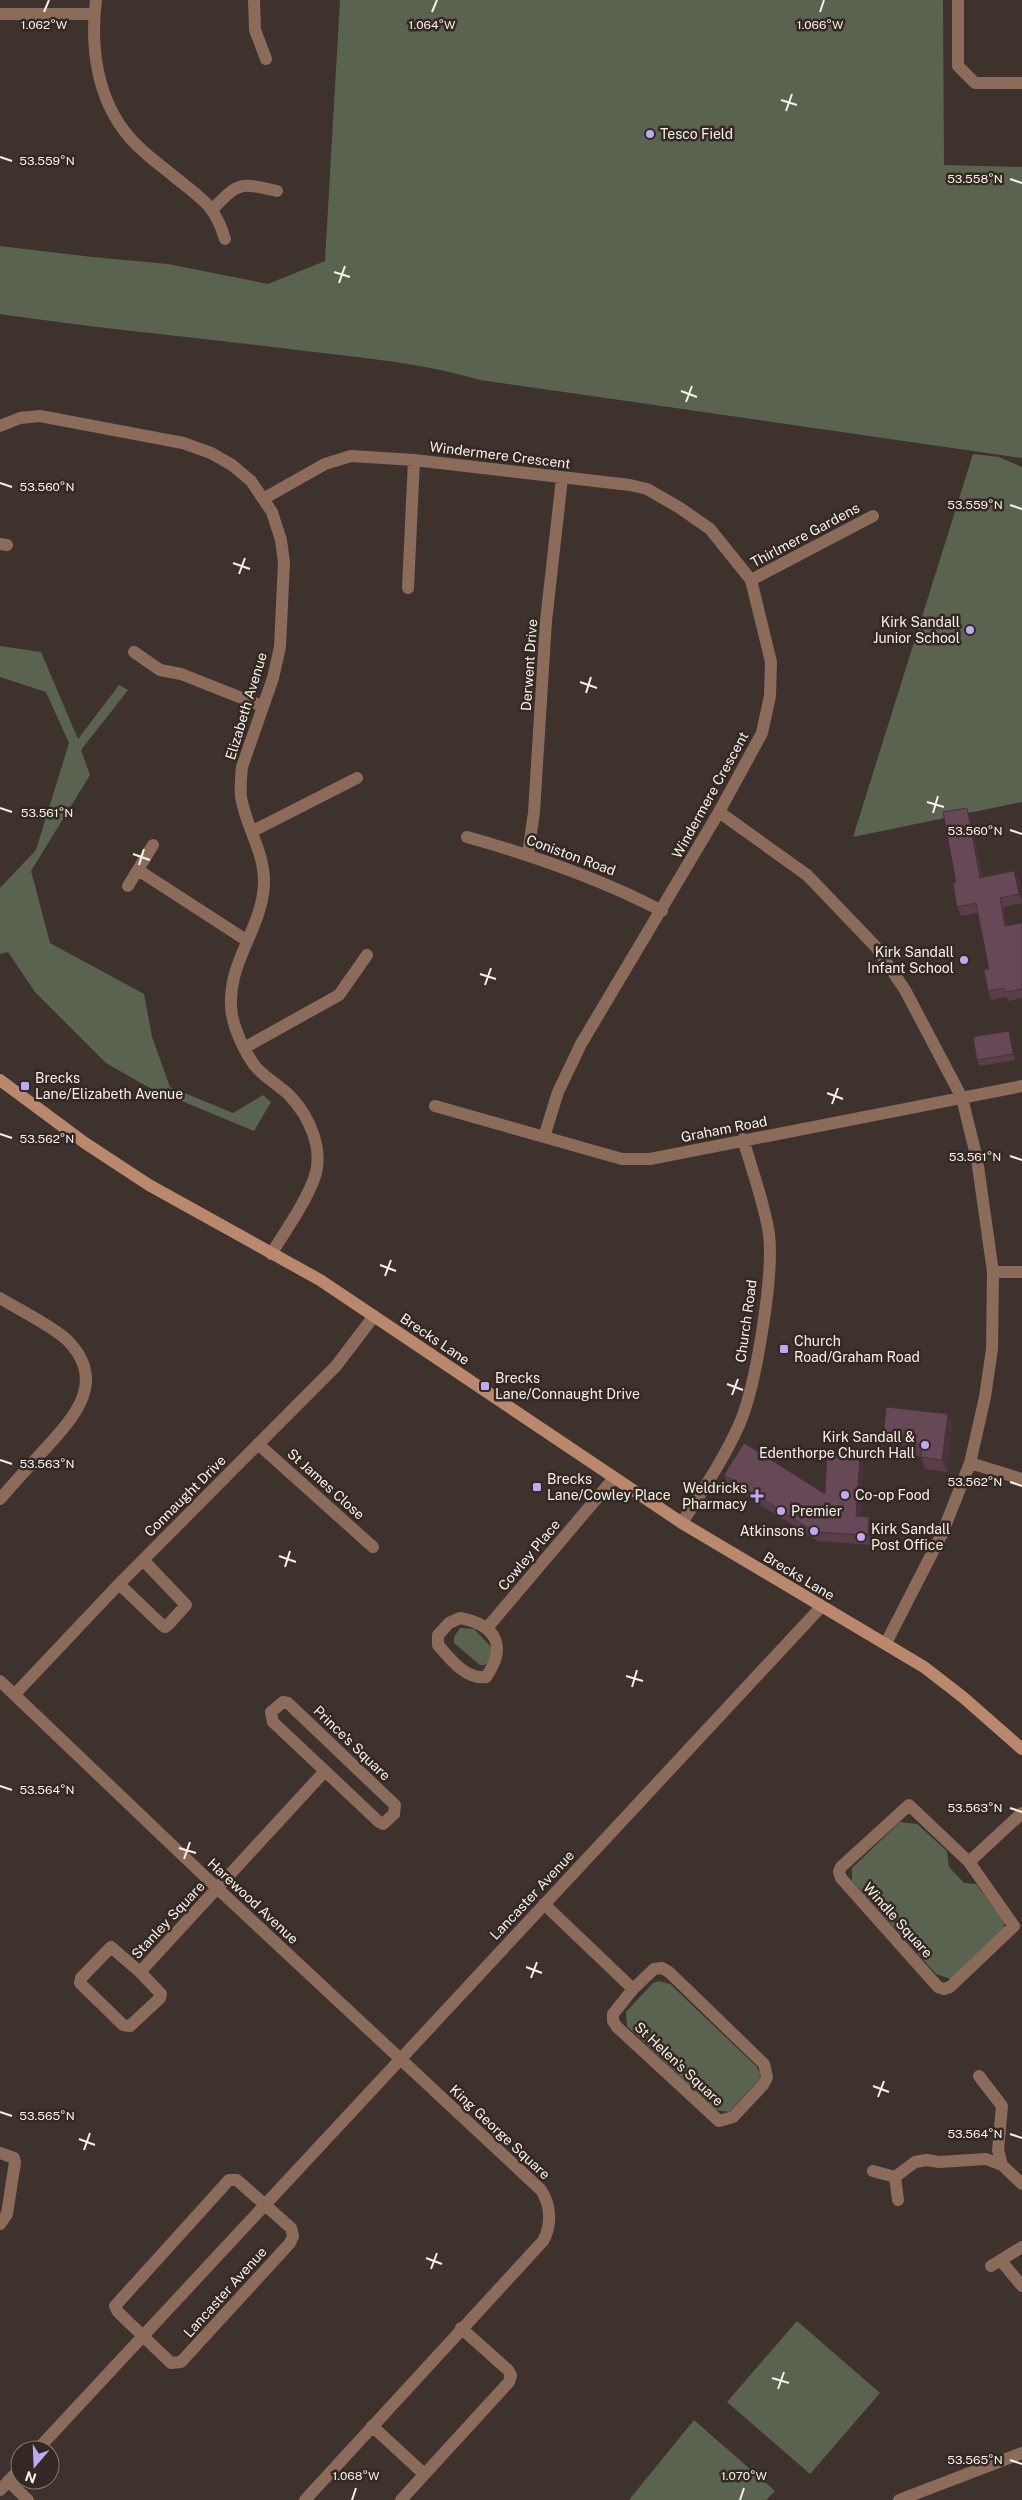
<svg xmlns="http://www.w3.org/2000/svg" width="1022" height="2500" font-family="'Public Sans',sans-serif">
	<rect width="100%" height="100%" fill="#3e332c"/>
	<!-- green -->
	<path fill="#59634f" d="M340 0H943L944 165 1022 167V458L480 380C423 363 364 358 305 351 203 338 101 329 0 314V246L92 257 168 264 268 284 325 261Z
		M973 454 999 457 1022 467V802L853 837Z
		M0 646 41 652 78 739 119 685 128 690 81 750 90 775 31 871 50 943 144 994 152 1037 170 1087 233 1113 263 1095 271 1102 254 1131 148 1087 106 1063 35 992 8 952 0 954V888L36 850 69 743 46 692 0 677Z
		M460 1628 474 1629 493 1649 490 1662 485 1665H480L454 1643V1637Z
		M900 1822 917 1824 947 1851 949 1867 964 1883 976 1884 1005 1922 1004 1928 951 1979 936 1974 852 1881V1868Z
		M659 1981 670 1984 756 2066 760 2073 759 2080 729 2112 715 2110 627 2026 626 2012 653 1983Z
		M797 2321 880 2393 810 2474 727 2402Z
		M694 2420 775 2491 766 2500H629Z"/>
	<g fill="none" stroke-linecap="round" stroke-linejoin="round">
		<!-- street -->
		<path stroke="#8b6b5a" stroke-width="12" d="M96 0C90 48 97 100 130 138 143 153 160 165 176 178 202 199 215 205 225 239
			M254 0 255 30 266 59
			M958 0V66L975 83H1022
			M0 14H94
			M213 209C239 181 241 183 277 191
			M0 426 20 418 40 416 183 443 211 453 232 465 251 481 272 512 281 540 284 562 280 647 273 678 242 767C241 777 240 787 241 797 246 828 265 852 264 884 262 931 224 965 232 1015 235 1031 245 1053 255 1066 265 1078 279 1085 290 1096 309 1116 325 1150 314 1179 304 1205 286 1230 271 1254
			M263 499 325 464 351 456 414 460 630 485 647 489 680 508 710 529 751 580 771 662 770 696 762 733 719 812 581 1044 558 1092 544 1137
			M0 544 7 545
			M751 580 873 516
			M408 588 414 460
			M134 652 160 670 181 674 262 706
			M719 812 807 875 876 947 905 990 962 1098 977 1159 993 1272 992 1349 985 1397 970 1463 942 1534 886 1643
			M253 831 357 778
			M467 837C535 856 599 878 662 911
			M528 854 534 812 546 621 562 478
			M138 870 246 940
			M128 886 153 845
			M244 1048 339 995 367 955
			M435 1106 622 1159H650L1022 1086
			M993 1272H1022
			M0 1298C19 1310 53 1326 68 1341 107 1381 75 1416 46 1448 30 1465 15 1482 0 1499
			M258 1444 373 1547
			M970 1463 1022 1479
			M682 1523C702 1491 724 1459 739 1425 756 1387 774 1275 769 1234 764 1202 752 1170 743 1139
			M119 1584 162 1625 165 1627 168 1625 186 1605 143 1560
			M460 1618C496 1625 508 1646 486 1677 466 1680 450 1659 438 1645V1635L449 1623Z
			M487 1628 614 1478
			M0 1681 218 1889 541 2190C551 2205 552 2225 543 2241L305 2500
			M15 1694 119 1584 336 1366 374 1316
			M909 1805 969 1862 1014 1926 950 1987 944 1989 938 1987 841 1878 839 1872 841 1867Z
			M969 1862 1022 1813
			M544 1904 633 1989 654 1969 662 1968 669 1972 764 2064 767 2077 763 2085 733 2117 719 2121 617 2027 613 2021V2014L633 1989
			M140 1972 111 1947 81 1978 80 1983 123 2025 130 2026 160 1998 161 1994 140 1972 325 1771 273 1722 271 1712 283 1702 288 1703 395 1805 394 1814 383 1824 379 1822 325 1771
			M979 2076 1002 2106 998 2150 1002 2165
			M0 2153 14 2158 15 2162 7 2214 0 2224
			M873 2171 895 2177 898 2200
			M895 2177 915 2162 926 2160 939 2162 986 2159 1002 2165 1022 2184
			M229 2180H237L291 2228 293 2236 290 2243 181 2362 171 2363 118 2312 115 2306Z
			M1001 2261 1022 2286
			M991 2266 1022 2247
			M372 2426 424 2474
			M37 2450 821 1607
			M8 2481 28 2500
			M0 2490 20 2469
			M401 2500 509 2382 511 2375 508 2370 461 2328
			M899 2500 1022 2453"/>
		<!-- secondary -->
		<path stroke="#ba886d" stroke-width="12" d="M0 1080 85 1143 149 1185 320 1280 682 1523 924 1667 964 1698 1022 1749"/>
	</g>
	<!-- wall -->
	<path fill="#593e4a" d="M970 817 982 877 1014 871 1018 880 1022 903 1003 907 1007 926 1022 923V998L1008 1001 1007 997 991 1000 988 991 989 969 978 913 961 916 957 907 956 882Z
		M1011 1037 1015 1060 980 1066 977 1060Z
		M948 1414 952 1426 947 1472 925 1469 921 1456 911 1455 908 1446 888 1444 884 1432Z
		M860 1455 863 1464 860 1517 872 1526 871 1545 818 1541 727 1484 724 1475 825 1494Z"/>
	<!-- shaded-wall -->
	<path fill="#48323c" d="M967 808 970 817 983 887 980 878Z
		M1014 871 1018 880 1022 903 1019 894Z
		M1000 898 1003 907 1008 935 1005 926Z
		M1009 1031 1011 1037 1015 1060 1013 1054Z
		M948 1414 952 1426 947 1472 942 1460Z
		M860 1455 863 1464 859 1526 856 1516Z
		M869 1517 872 1526 871 1545 868 1535Z"/>
	<!-- building -->
	<path fill="#674856" stroke="#48323c" d="M967 808 980 878 1014 871 1019 894 1000 898 1005 926 1022 923V989L1005 992 1004 988 988 991 984 970 989 969 976 903 957 907 953 883 956 882 943 812Z
		M1009 1031 1013 1054 977 1060 973 1037Z
		M886 1407 948 1414 942 1460 921 1457 922 1445 907 1443 908 1435 884 1432Z
		M744 1443 825 1494 827 1453 860 1455 856 1516 869 1517 868 1535 815 1532 724 1475Z"/>
	<!-- ticks -->
	<path fill="none" stroke="#f6efea" stroke-width="2" d="M44 12 49 0M432 12 437 0M820 12 824 0M781 100 797 105M786 111 792 94M0 157 12 161M1010 179 1022 183M334 272 350 277M339 283 345 266M681 391 697 397M686 402 692 386M0 483 12 487M1010 505 1022 509M233 563 250 569M239 574 245 558M580 682 597 688M586 693 591 677M927 802 944 807M0 808 12 812M933 813 938 796M1010 830 1022 834M133 854 150 860M139 865 144 849M480 974 496 979M485 985 491 968M827 1093 843 1099M832 1104 838 1088M0 1134 12 1138M1010 1156 1022 1160M380 1265 396 1271M385 1276 391 1260M727 1384 743 1390M732 1395 738 1379M0 1460 12 1464M1010 1482 1022 1486M279 1556 296 1562M285 1567 290 1551M626 1676 643 1681M632 1687 637 1670M0 1786 12 1790M1010 1808 1022 1812M179 1848 196 1853M184 1859 190 1842M526 1967 542 1973M531 1978 537 1962M873 2086 889 2092M878 2097 884 2081M0 2112 12 2116M1010 2134 1022 2138M79 2139 95 2145M84 2150 90 2133M426 2258 442 2264M431 2269 437 2253M772 2378 789 2383M778 2389 784 2372M1010 2460 1022 2464M352 2500 356 2488M740 2500 744 2488"/>
	<!-- markers -->
	<g fill="#bea9f4" stroke="#332922" stroke-width="2">
		<circle cx="650" cy="134" r="5"/>
		<circle cx="970" cy="630" r="5"/>
		<circle cx="964" cy="960" r="5"/>
		<rect x="20" y="1081" width="10" height="10" rx="2.5"/>
		<rect x="779" y="1344" width="10" height="10" rx="2.5"/>
		<rect x="480" y="1381" width="10" height="10" rx="2.5"/>
		<circle cx="925" cy="1445" r="5"/>
		<rect x="532" y="1482" width="10" height="10" rx="2.5"/>
		<circle cx="845" cy="1495" r="5"/>
		<path d="M754.5 1488.5h5v5h5v5h-5v5h-5v-5h-5v-5h5z"/>
		<circle cx="781" cy="1511" r="5"/>
		<circle cx="814" cy="1531" r="5"/>
		<circle cx="861" cy="1537" r="5"/>
	</g>
	<g text-anchor="middle" dominant-baseline="central" stroke-width="5" stroke-linejoin="round" paint-order="stroke">
		<!-- poi labels -->
		<g font-size="14" fill="#f6efea" stroke="#332922" text-anchor="start">
			<text x="660" y="134">Tesco Field</text>
			<text x="960" y="622" text-anchor="end">Kirk Sandall<tspan x="960" dy="16">Junior School</tspan></text>
			<text x="954" y="952" text-anchor="end">Kirk Sandall<tspan x="954" dy="16">Infant School</tspan></text>
			<text x="35" y="1078">Brecks<tspan x="35" dy="16">Lane/Elizabeth Avenue</tspan></text>
			<text x="794" y="1341">Church<tspan x="794" dy="16">Road/Graham Road</tspan></text>
			<text x="495" y="1378">Brecks<tspan x="495" dy="16">Lane/Connaught Drive</tspan></text>
			<text x="915" y="1437" text-anchor="end">Kirk Sandall &amp;<tspan x="915" dy="16">Edenthorpe Church Hall</tspan></text>
			<text x="547" y="1479">Brecks<tspan x="547" dy="16">Lane/Cowley Place</tspan></text>
			<text x="747" y="1488" text-anchor="end">Weldricks<tspan x="747" dy="16">Pharmacy</tspan></text>
			<text x="855" y="1495">Co-op Food</text>
			<text x="791" y="1511">Premier</text>
			<text x="871" y="1529">Kirk Sandall<tspan x="871" dy="16">Post Office</tspan></text>
			<text x="804" y="1531" text-anchor="end">Atkinsons</text>
		</g>
		<!-- street labels -->
		<g font-size="14" fill="#f6efea" stroke="#332922">
			<text transform="translate(500 455) rotate(7)">Windermere Crescent</text>
			<text transform="translate(805 535) rotate(-28)">Thirlmere Gardens</text>
			<text transform="translate(529 665) rotate(-86)">Derwent Drive</text>
			<text transform="translate(246 706) rotate(-73)">Elizabeth Avenue</text>
			<text transform="translate(710 795) rotate(-61)">Windermere Crescent</text>
			<text transform="translate(571 855) rotate(20)">Coniston Road</text>
			<text transform="translate(724 1129) rotate(-11)">Graham Road</text>
			<text transform="translate(746 1321) rotate(-82)">Church Road</text>
			<text transform="translate(435 1339) rotate(34)">Brecks Lane</text>
			<text transform="translate(326 1484) rotate(42)">St James Close</text>
			<text transform="translate(185 1496) rotate(-45)">Connaught Drive</text>
			<text transform="translate(529 1555) rotate(-50)">Cowley Place</text>
			<text transform="translate(799 1576) rotate(31)">Brecks Lane</text>
			<text transform="translate(352 1743) rotate(44)">Prince's Square</text>
			<text transform="translate(532 1895) rotate(-47)">Lancaster Avenue</text>
			<text transform="translate(253 1901) rotate(43)">Harewood Avenue</text>
			<text transform="translate(168 1920) rotate(-47)">Stanley Square</text>
			<text transform="translate(898 1920) rotate(48)">Windle Square</text>
			<text transform="translate(679 2064) rotate(43)">St Helen's Square</text>
			<text transform="translate(500 2132) rotate(43)">King George Square</text>
			<text transform="translate(225 2292) rotate(-48)">Lancaster Avenue</text>
		</g>
	</g>
	<g font-size="12" text-anchor="middle" fill="#f6efea" stroke="#332922" stroke-width="5" stroke-linejoin="round" paint-order="stroke">
		<text x="44" y="29">1.062°W</text>
		<text x="432" y="29">1.064°W</text>
		<text x="820" y="29">1.066°W</text>
		<text x="47" y="165">53.559°N</text>
		<text x="975" y="183">53.558°N</text>
		<text x="47" y="491">53.560°N</text>
		<text x="975" y="509">53.559°N</text>
		<text x="47" y="817">53.561°N</text>
		<text x="975" y="835">53.560°N</text>
		<text x="47" y="1143">53.562°N</text>
		<text x="975" y="1161">53.561°N</text>
		<text x="47" y="1468">53.563°N</text>
		<text x="975" y="1486">53.562°N</text>
		<text x="47" y="1794">53.564°N</text>
		<text x="975" y="1812">53.563°N</text>
		<text x="47" y="2120">53.565°N</text>
		<text x="975" y="2138">53.564°N</text>
		<text x="975" y="2464">53.565°N</text>
		<text x="356" y="2480">1.068°W</text>
		<text x="744" y="2480">1.070°W</text>
	</g>
	<!-- north arrow -->
	<g transform="translate(35 2465) rotate(199)"><circle r="24" fill="#332922" stroke="#817872"/>
	<path d="M0-4L9 19L0 12L-9 19Z" fill="#bea9f4"/>
	<text y="-8" font-size="14" font-weight="bold" text-anchor="middle" fill="#f6efea">N</text>
	</g>
</svg>
